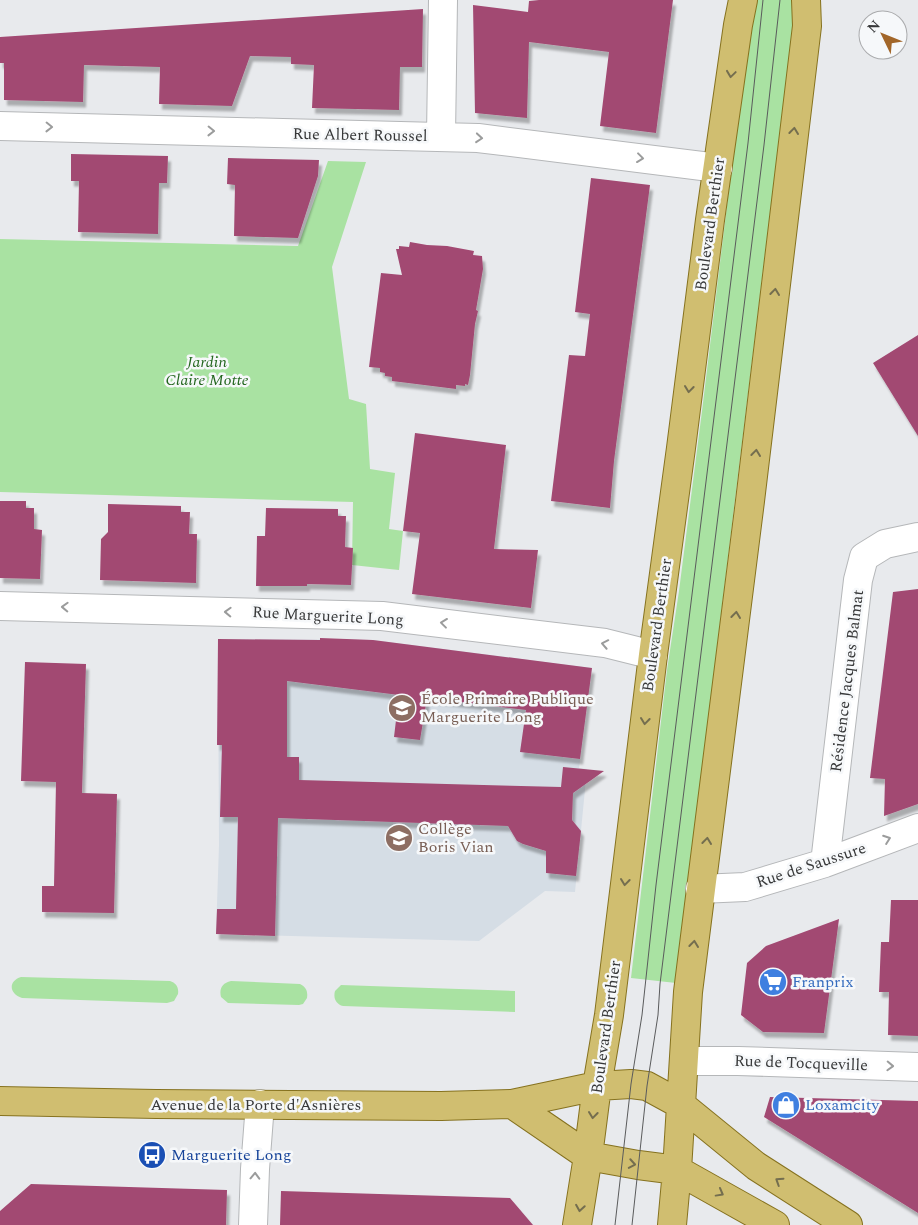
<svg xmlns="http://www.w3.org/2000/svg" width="918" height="1225" font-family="Spectral,serif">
	<defs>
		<filter id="shadow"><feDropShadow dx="3" dy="5.5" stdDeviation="1" flood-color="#0004"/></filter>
	</defs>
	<rect width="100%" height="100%" fill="#e8eaed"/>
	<!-- built -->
	<path fill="#d5dde5" d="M218 639 373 640 592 668 579 768 587 769 575 892 545 891 479 941 216 934 219 845Z"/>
	<!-- green -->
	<path fill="#a9e2a2" d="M752 0H792V33L676 983 631 978 667 670 679 591 702 411Z
		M328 161 366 162 332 267 349 399 366 404 370 469 395 473 389 529 403 531 399 570 352 565 353 502 0 492V239L298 246Z
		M21 977 170 981C176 983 179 987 178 994L174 1001 167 1003 22 998C9 994 8 981 21 977Z
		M231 981 300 984C306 987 308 991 307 998L303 1004 299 1005 228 1003 221 997C219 989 222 983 231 981Z
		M341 985 515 991V1012L343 1006C336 1004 333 998 335 991Z"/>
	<!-- building -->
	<path fill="#a24972" filter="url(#shadow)" d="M539 0H673L656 133 600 126 609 52 529 42 527 118 475 113 473 5 528 12 529 1Z
		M423 9 422 67H400L399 110 312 108 314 65 291 64V57L250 56 232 106 159 104 160 67 84 65 83 102 4 100V63H0V37Z
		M71 154 168 156 167 183H159L158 234 78 232 79 181H71Z
		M228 158 319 160 318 176 298 238 234 236 235 185 227 184Z
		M591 178 650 185 614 461 610 508 551 501 569 355 585 356 590 314 575 312Z
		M410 242 427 245 447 246 474 251 473 255 482 256 483 269 476 310 478 311 475 324 470 375 468 385 465 384V386L456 385V389L392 381V377L385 376V373L380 372V368L369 367 381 273 402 275 396 249H399V246L409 247Z
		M918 335V436L873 363Z
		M415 433 506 445 494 549 538 550 531 608 412 594 420 533 403 531Z
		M0 501H26V508H34V529L42 530 40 579 0 578Z
		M108 504 181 506V512H190L189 534H197L196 583 100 580 101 539 108 532Z
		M266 508 338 509V516H346L345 547 353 548 351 585 307 584V586H256L257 536H265Z
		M918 589V804L884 816 885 779 870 778 893 592Z
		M320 638 373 640 592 668 580 759 520 752 526 710 427 698 420 740 394 737 399 695 287 681V757H299V780L561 787 563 767 604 771 573 793 572 820 581 831 576 876 546 873V851L523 844 517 841 508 826 278 818 275 936 216 934 217 909H236L238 817H220L222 745H217L218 639 320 640Z
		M25 662 86 664 82 793 117 794 114 913 42 912V886H54L56 782 21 781Z
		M891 900H918V1036L888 1035 889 992H879L881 942H889Z
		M839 919 824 1033 763 1032 741 1015 747 963 766 946Z
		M770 1097 918 1101V1213L764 1117Z
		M31 1184 227 1190 226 1225H0V1211Z
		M281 1191 510 1198 533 1225H280Z"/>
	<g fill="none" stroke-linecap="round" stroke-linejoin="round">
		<defs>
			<path id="street" d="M0 126 478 138 718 168
				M441 136 443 0
				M0 606 382 616 605 643 653 655
				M825 863 858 580 864 557 885 544 918 537
				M700 889 745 887 825 863 918 828
				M684 1061H738L918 1067
				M253 1225 255 1169 260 1104"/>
			<path id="primary" d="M0 1101 156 1104 441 1106 512 1104 597 1086 631 1084 647 1086 680 1104 756 1166 848 1225
				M512 1104 588 1156 638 1165 677 1170 775 1225
				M577 1225 588 1156 597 1086 609 1015 653 655 681 448 710 220 738 25 743 0
				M672 1225 677 1170 688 992 750 501 807 26 806 0"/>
		</defs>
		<!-- street casing -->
		<use href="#street" stroke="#b5b7b9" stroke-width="30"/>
		<!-- primary casing -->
		<use href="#primary" stroke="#86721f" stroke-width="30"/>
		<!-- street -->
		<use href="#street" stroke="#fff" stroke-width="28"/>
		<!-- primary -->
		<use href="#primary" stroke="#d0be70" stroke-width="28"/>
		<!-- tram -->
		<path stroke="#5a5b5c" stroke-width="1" d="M615 1225 631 1084 642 1015 656 885 748 143 763 0
			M632 1225 647 1086 658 1015 660 984 764 145 780 0"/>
	</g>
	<!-- one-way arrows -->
	<defs><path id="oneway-chevron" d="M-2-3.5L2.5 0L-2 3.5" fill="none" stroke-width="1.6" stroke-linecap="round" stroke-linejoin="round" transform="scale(1.25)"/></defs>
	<g stroke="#746e4f">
		<use href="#oneway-chevron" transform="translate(731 74) rotate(98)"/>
		<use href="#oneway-chevron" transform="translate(794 131) rotate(-83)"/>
		<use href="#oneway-chevron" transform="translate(775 292) rotate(-83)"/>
		<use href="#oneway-chevron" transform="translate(689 389) rotate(97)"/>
		<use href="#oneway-chevron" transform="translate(756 453) rotate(-83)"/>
		<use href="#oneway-chevron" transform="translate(736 615) rotate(-83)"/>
		<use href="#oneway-chevron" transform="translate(645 721) rotate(97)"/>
		<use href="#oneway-chevron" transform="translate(707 841) rotate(-83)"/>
		<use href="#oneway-chevron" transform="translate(625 882) rotate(97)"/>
		<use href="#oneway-chevron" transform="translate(694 944) rotate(-83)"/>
		<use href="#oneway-chevron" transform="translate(593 1115) rotate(97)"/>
		<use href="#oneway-chevron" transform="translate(632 1164) rotate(10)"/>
		<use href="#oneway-chevron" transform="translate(779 1181) rotate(-147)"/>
		<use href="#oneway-chevron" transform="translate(720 1193) rotate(29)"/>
		<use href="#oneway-chevron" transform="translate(580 1208) rotate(99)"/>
	</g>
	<g stroke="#9b9c9c">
		<use href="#oneway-chevron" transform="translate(49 127) rotate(1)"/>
		<use href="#oneway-chevron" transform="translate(211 131) rotate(1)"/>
		<use href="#oneway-chevron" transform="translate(479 138) rotate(5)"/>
		<use href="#oneway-chevron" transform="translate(640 158) rotate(7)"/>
		<use href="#oneway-chevron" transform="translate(65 607) rotate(-178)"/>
		<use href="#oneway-chevron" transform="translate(228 612) rotate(-178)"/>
		<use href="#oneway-chevron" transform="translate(444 623) rotate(-173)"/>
		<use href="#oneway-chevron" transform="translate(605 644) rotate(-169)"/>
		<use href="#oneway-chevron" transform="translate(887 839) rotate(-20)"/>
		<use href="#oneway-chevron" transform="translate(890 1066) rotate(2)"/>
		<use href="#oneway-chevron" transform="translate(255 1176) rotate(-88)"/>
	</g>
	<!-- icons -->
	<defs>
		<symbol id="school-disc" viewBox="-11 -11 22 22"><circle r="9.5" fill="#8d6e63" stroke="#f6f8fa"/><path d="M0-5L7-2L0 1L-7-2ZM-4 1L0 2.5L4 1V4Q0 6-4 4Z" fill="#fff"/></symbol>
		<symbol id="supermarket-disc" viewBox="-11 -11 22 22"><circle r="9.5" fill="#3f7fe0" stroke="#f6f8fa"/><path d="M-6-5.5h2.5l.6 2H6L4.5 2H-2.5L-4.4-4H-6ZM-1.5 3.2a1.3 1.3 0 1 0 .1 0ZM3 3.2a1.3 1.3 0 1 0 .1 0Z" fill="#fff"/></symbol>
		<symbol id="shop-disc" viewBox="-11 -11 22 22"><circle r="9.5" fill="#3f7fe0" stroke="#f6f8fa"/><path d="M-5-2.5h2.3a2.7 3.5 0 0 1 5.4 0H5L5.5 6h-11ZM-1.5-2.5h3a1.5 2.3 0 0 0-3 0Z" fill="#fff"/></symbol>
		<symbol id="bus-disc" viewBox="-11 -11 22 22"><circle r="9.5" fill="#1a4fb4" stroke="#f6f8fa"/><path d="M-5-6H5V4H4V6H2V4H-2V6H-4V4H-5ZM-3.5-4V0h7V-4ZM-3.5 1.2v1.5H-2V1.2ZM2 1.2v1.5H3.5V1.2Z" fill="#fff"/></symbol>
	</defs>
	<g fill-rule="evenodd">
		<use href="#school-disc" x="386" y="692" width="32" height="32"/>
		<use href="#school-disc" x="383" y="822" width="32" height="32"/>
		<use href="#supermarket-disc" x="757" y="966" width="32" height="32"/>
		<use href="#shop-disc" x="770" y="1089" width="32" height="32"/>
		<use href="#bus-disc" x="136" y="1139" width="32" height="32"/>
	</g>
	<g text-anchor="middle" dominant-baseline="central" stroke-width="5" stroke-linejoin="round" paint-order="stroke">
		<!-- street labels -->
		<g font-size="16" fill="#373839" stroke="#f6f8fa">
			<text transform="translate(360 135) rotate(1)">Rue Albert Roussel</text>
			<text transform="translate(710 224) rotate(-82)">Boulevard Berthier</text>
			<text transform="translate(328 616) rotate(3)">Rue Marguerite Long</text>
			<text transform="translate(657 625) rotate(-82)">Boulevard Berthier</text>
			<text transform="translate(847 681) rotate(-83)">Résidence Jacques Balmat</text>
			<text transform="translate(811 865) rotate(-18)">Rue de Saussure</text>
			<text transform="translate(606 1027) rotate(-82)">Boulevard Berthier</text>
			<text transform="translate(801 1063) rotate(2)">Rue de Tocqueville</text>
			<text x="256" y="1105">Avenue de la Porte d'Asnières</text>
		</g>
		<!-- park labels -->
		<g font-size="16" font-style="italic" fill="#23661e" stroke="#f6f8fa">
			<text x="207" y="362">Jardin<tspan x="207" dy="18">Claire Motte</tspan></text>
		</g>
		<!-- education labels -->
		<g font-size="16" fill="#785e54" stroke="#f6f8fa" text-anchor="start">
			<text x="421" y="699">École Primaire Publique<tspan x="421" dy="18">Marguerite Long</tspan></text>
			<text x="418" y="829">Collège<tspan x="418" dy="18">Boris Vian</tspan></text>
		</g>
		<!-- shop labels -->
		<g font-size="16" fill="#366cbe" stroke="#f6f8fa" text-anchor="start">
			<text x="792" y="982">Franprix</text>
			<text x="805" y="1105">Loxamcity</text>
		</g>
		<!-- transit labels -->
		<g font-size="16" fill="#164399" stroke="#f6f8fa" text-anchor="start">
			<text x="171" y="1155">Marguerite Long</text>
		</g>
	</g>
	<!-- north arrow -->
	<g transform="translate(883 35) rotate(313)"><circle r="24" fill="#f6f8fa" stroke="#aaabad"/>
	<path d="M0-4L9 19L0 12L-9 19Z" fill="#a26629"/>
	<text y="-8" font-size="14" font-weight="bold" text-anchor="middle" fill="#373839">N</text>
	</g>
</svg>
